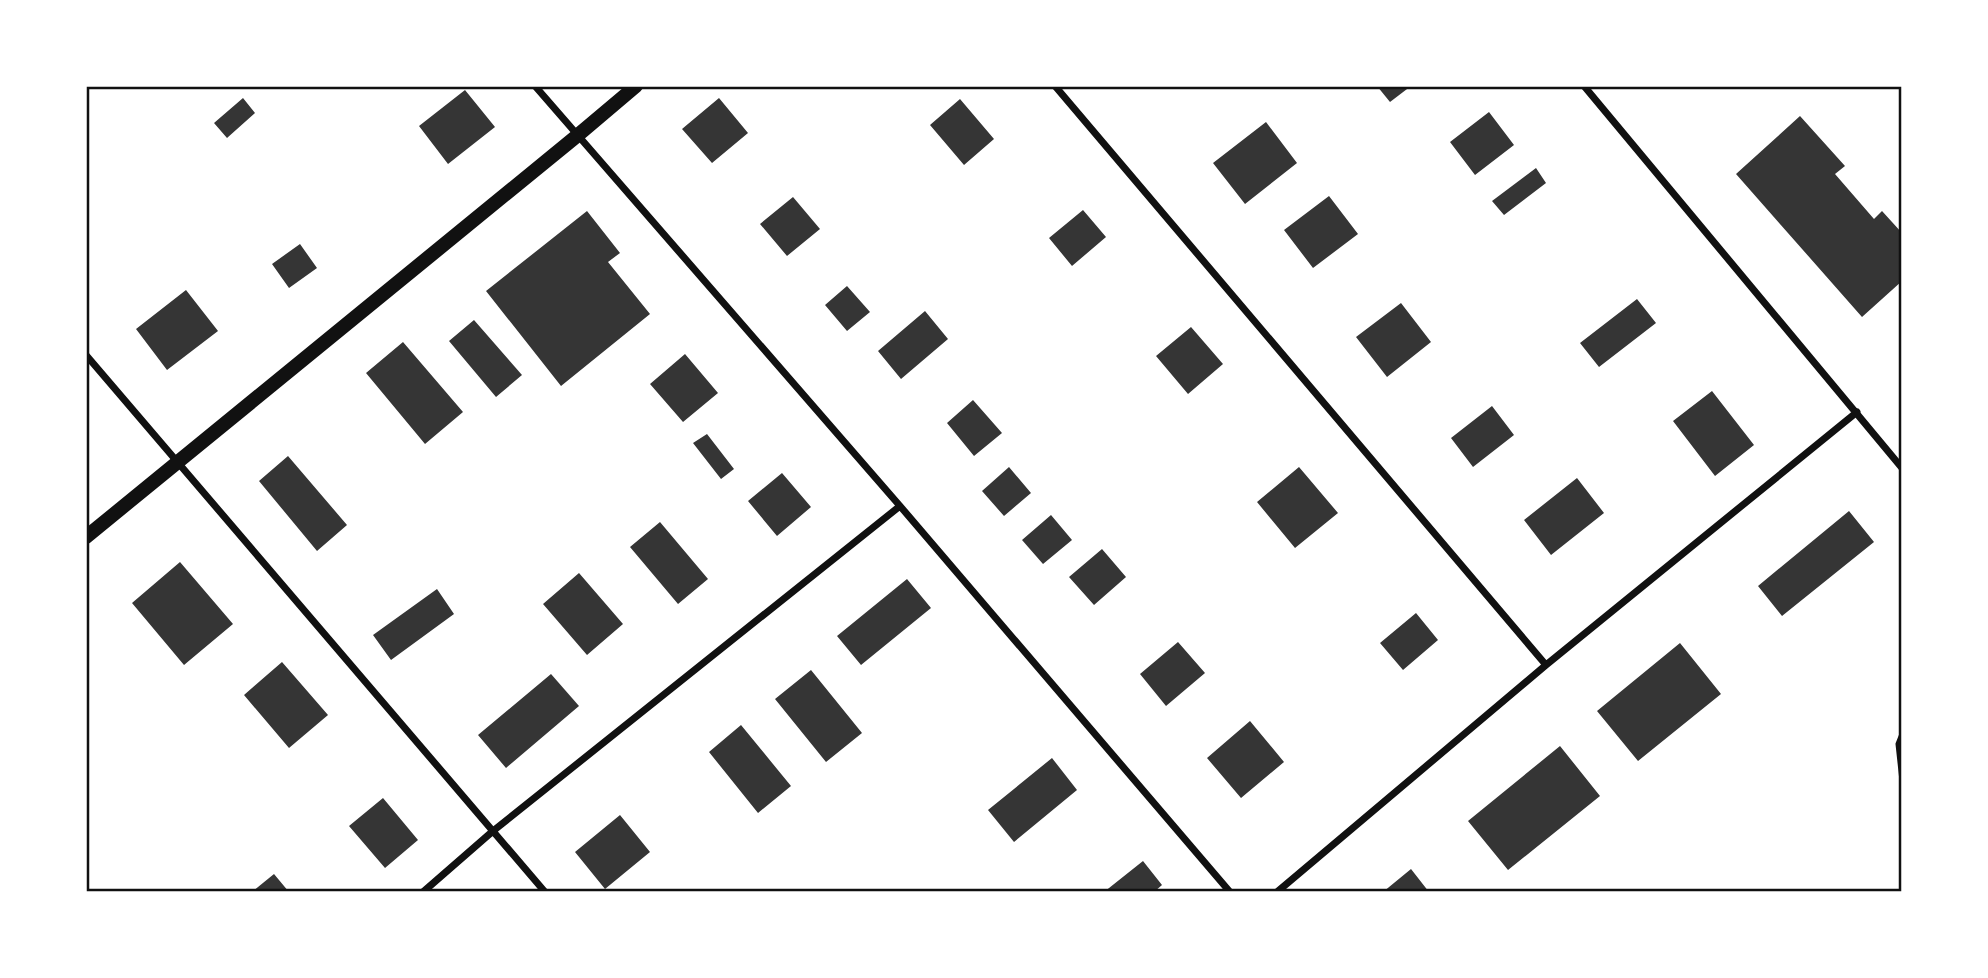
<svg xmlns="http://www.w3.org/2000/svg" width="1988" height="978" font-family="Rubik,sans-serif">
	<rect width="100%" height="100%" fill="#fff"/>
	<!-- building -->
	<path fill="#353535" d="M1377 86H1411L1390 102Z
		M465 90 495 127 448 164 419 126Z
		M243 98 255 113 227 138 214 123Z
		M719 98 748 133 712 163 682 129Z
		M960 99 994 139 964 165 930 125Z
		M1489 112 1514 145 1475 175 1450 142Z
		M1800 116 1845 166 1835 174 1874 219 1882 211 1902 233V281L1862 317 1736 174Z
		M1266 122 1297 163 1245 204 1213 163Z
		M1536 168 1546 183 1504 215 1492 201Z
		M1329 196 1358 234 1313 268 1284 230Z
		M793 197 820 229 787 256 760 224Z
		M1083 210 1106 237 1072 266 1049 238Z
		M587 211 620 253 608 262 650 314 561 386 486 291Z
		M300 244 317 268 289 288 272 264Z
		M847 286 870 312 847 331 825 305Z
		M186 290 218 331 167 370 136 329Z
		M1637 299 1656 323 1599 367 1580 343Z
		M1401 303 1431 342 1387 377 1356 337Z
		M925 311 948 339 901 379 878 351Z
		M474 320 522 375 496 397 449 341Z
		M1191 327 1223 364 1188 394 1156 356Z
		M403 342 463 412 425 444 366 373Z
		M685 354 718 393 683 422 650 384Z
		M1712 391 1754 445 1715 476 1673 421Z
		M973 400 1002 433 974 456 947 423Z
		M1492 406 1514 435 1473 467 1451 438Z
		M707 434 734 469 721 479 693 443Z
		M288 456 347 525 317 551 259 481Z
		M1009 467 1031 493 1004 516 982 491Z
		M1299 467 1338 513 1295 548 1257 502Z
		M782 473 811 507 777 536 748 501Z
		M1577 478 1604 513 1551 555 1524 520Z
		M1849 511 1874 542 1782 616 1758 586Z
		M1051 515 1072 540 1043 564 1022 540Z
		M660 522 708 579 678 604 630 547Z
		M1102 549 1126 577 1094 605 1069 577Z
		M180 562 233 624 184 665 132 603Z
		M579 573 623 624 587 655 543 604Z
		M907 579 931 608 861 665 837 636Z
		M437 589 454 614 391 660 373 635Z
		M1416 613 1438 640 1403 670 1380 643Z
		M1178 642 1205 673 1166 706 1140 674Z
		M1680 643 1721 694 1638 761 1597 711Z
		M282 662 328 715 289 748 244 695Z
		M811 670 862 733 826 762 775 699Z
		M551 674 579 706 506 768 478 735Z
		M1250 721 1284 762 1241 798 1207 758Z
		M741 725 791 786 758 813 709 752Z
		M1560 746 1600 796 1508 870 1468 821Z
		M1052 758 1077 790 1014 842 988 810Z
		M383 798 418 840 385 868 349 826Z
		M620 815 650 852 605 889 575 852Z
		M1143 861 1162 885 1154 892H1104Z
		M1411 869 1429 892H1383Z
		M274 874 289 892H252Z"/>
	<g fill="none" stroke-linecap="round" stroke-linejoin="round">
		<!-- service -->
		<path stroke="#111" stroke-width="5" d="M1902 734 1898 744 1902 781"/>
		<!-- minor -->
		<path stroke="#111" stroke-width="7" d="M535 86 900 506 1230 892
			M1055 86 1546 665
			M1584 86 1902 468
			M86 355 545 892
			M423 892 493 831 900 506
			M1277 892 1546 665 1857 412"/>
		<!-- secondary -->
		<path stroke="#111" stroke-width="14" d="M86 537 578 135 636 86"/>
	</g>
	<!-- border -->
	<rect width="1988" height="978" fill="none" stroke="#ffffff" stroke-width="175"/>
	<rect x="88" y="88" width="1812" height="802" fill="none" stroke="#111" stroke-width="2.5"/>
</svg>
